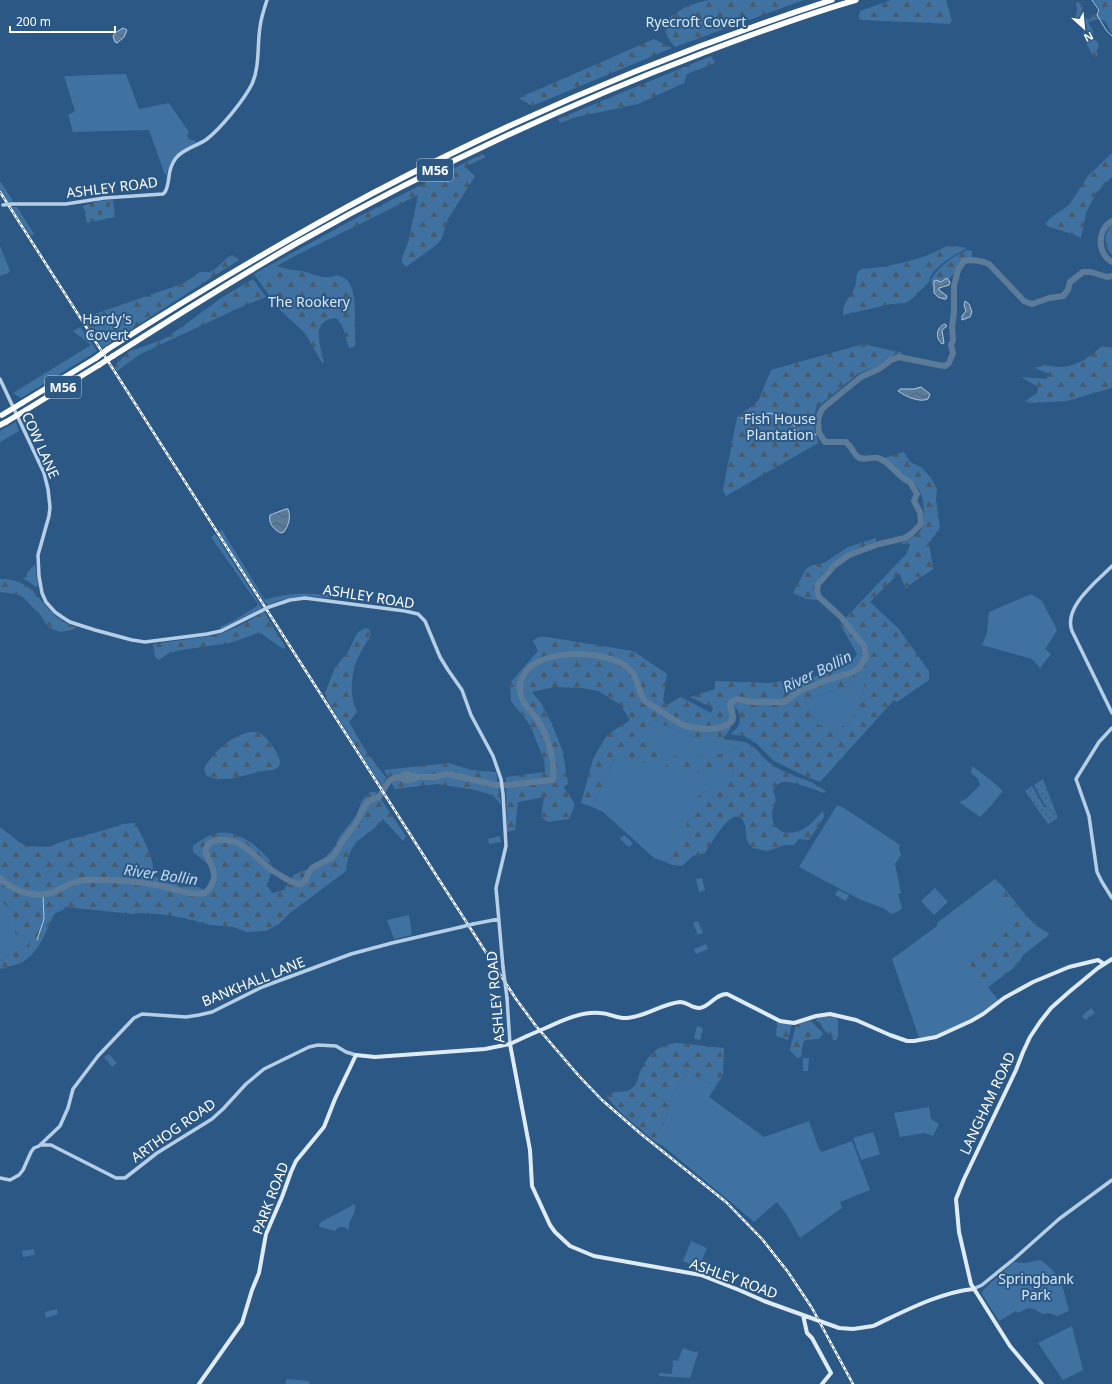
<svg xmlns="http://www.w3.org/2000/svg" width="1112" height="1384" font-family="'Noto Sans',sans-serif">
	<defs>
		<pattern id="forest-firs" width="22" height="20" patternUnits="userSpaceOnUse"><rect width="22" height="20" fill="#4072a1"/><path d="M5 1l3.5 6h-7zM16 11l3.5 6h-7z" fill="#475b6e"/></pattern>
		<pattern id="cemetery-stones" width="16" height="16" patternUnits="userSpaceOnUse"><rect width="16" height="16" fill="#4072a1"/><path d="M2 7V4a2 2 0 0 1 4 0v3zM10 15v-3a2 2 0 0 1 4 0v3z" fill="#475b6e"/></pattern>
		<pattern id="garden-dots" width="8" height="8" patternUnits="userSpaceOnUse"><rect width="8" height="8" fill="#4072a1"/><path d="M2 2h.1M6 6h.1" fill="none" stroke="#475b6e" stroke-width="1.8" stroke-linecap="round"/></pattern>
		<pattern id="water-waves" width="16" height="10" patternUnits="userSpaceOnUse"><rect width="16" height="10" fill="#5c7b99"/><path d="M0 5q4-4 8 0t8 0" fill="none" stroke="#546472"/></pattern>
	</defs>
	<rect width="100%" height="100%" fill="#2b5885"/>
	<!-- green -->
	<path fill="#4072a1" d="M126 74 139 109 169 103 189 132 187 136 190 140H194L197 143C180 151 173 156 166 175H165L149 130 73 132 68 115 75 111 64 76Z
		M0 181 12 199 11 203H9L0 190Z
		M11 207H17L34 234 31 236Z
		M352 220 354 227C338 235 264 269 258 280L254 274Z
		M0 246 10 271 8 273 0 276Z
		M80 327 97 351 21 398 13 393 91 345 73 331Z
		M16 422 19 431 0 442V431Z
		M222 530 265 600C287 593 304 593 328 595L330 598C305 595 289 596 267 605L218 532Z
		M215 534 262 608 221 629 220 627 233 621 257 606 258 604 211 537Z
		M1031 594 1042 601 1057 630 1045 649 1051 654 1040 668 1032 659 982 645 987 633 989 612Z
		M864 674V690L857 712 849 723 839 728 830 730 819 725 804 700 821 695 856 683Z
		M654 721 700 739H723L745 742 734 750 717 755H707L694 759H682L670 754 710 773 725 769 735 772C728 787 708 785 698 797 690 808 690 821 684 832 678 842 668 851 660 860L654 858 603 812 592 807 616 756 631 738Z
		M972 766 993 782 1003 791 988 809 980 817 959 802 966 799 980 785 978 779 971 773Z
		M837 805 844 808 900 845 899 849 901 855 895 864 901 893 898 894 902 909 897 912 892 914 890 913 883 908 861 900 799 867Z
		M624 835 633 843 629 847 620 839Z
		M500 836 501 842 489 844 488 839Z
		M702 878 705 890 699 892 696 879Z
		M995 879C1015 897 1025 922 1050 934L1024 954 1016 966 988 987 998 1000C976 1017 947 1035 919 1038L892 959 937 926V923Z
		M935 888 948 902 934 915 921 901Z
		M838 890 849 895 846 901 835 895Z
		M0 900C14 911 16 917 15 934L23 936 31 941 23 950 10 954 0 961Z
		M409 915 412 935 394 939 387 920Z
		M698 921 703 933 698 935 693 923Z
		M706 944 708 949 696 954 694 949Z
		M1091 1008 1095 1013 1085 1020 1082 1016Z
		M697 1026 703 1028 700 1040 694 1038Z
		M109 1054 117 1063 112 1067 104 1057Z
		M803 1058H809L808 1071H803Z
		M690 1074C700 1076 707 1084 717 1084L709 1097 764 1137 809 1121 819 1149 822 1152 852 1141 870 1190 840 1202 842 1208 800 1238 787 1215 777 1202 754 1222 738 1208 663 1146 653 1140C672 1123 666 1084 690 1074Z
		M929 1107 931 1119 939 1124 933 1136 924 1133 900 1137 894 1113Z
		M873 1132 880 1154 861 1160 853 1138Z
		M355 1204C356 1217 347 1220 349 1231 345 1226 339 1225 335 1231L320 1227 319 1225 321 1222Z
		M691 1241 707 1248 699 1268 683 1261Z
		M34 1249 35 1255 23 1257 22 1251Z
		M1040 1260C1062 1274 1063 1288 1069 1311L1057 1316 1049 1313 1043 1314 1034 1309 1029 1308 1017 1313 1016 1311 999 1321 982 1294 983 1290 1014 1262 1025 1263Z
		M57 1309 58 1314 46 1318 45 1312Z
		M1072 1326 1083 1370 1063 1380 1038 1343Z
		M683 1348 694 1352 697 1351 698 1353 690 1378 659 1376V1373L672 1374 673 1360 678 1361Z
		M286 1379 309 1381 310 1384H286Z"/>
	<!-- forest -->
	<path fill="url(#forest-firs)" fill-rule="evenodd" d="M708 0H804L675 47C666 37 664 33 667 19L687 6Z
		M891 0H946L952 21 951 24 861 20 859 18 860 11Z
		M1093 0H1112V34L1105 21 1097 19 1088 22 1093 31 1094 39 1098 43 1099 46 1096 51 1098 54 1096 58 1093 56 1084 39 1085 36 1083 31 1084 28V23L1083 22 1080 24C1073 18 1077 15 1077 9 1077 6 1076 4 1076 2L1080 3 1083 6 1081 15 1085 16 1087 19 1090 20 1092 14H1099L1100 9Z
		M654 39 672 48 532 106 519 98Z
		M711 56 715 63 687 74 684 83 638 104 576 117 560 123 558 119Z
		M1112 153V177L1096 193 1086 213 1081 238 1078 236 1047 226 1046 223 1050 218 1069 205 1088 176Z
		M482 154 486 157 465 167 475 176 448 219 441 240 435 246 406 267 402 262V257L408 243 418 195 354 227 352 220Z
		M1112 225V255C1104 248 1103 233 1112 225Z
		M949 245 967 248C955 255 931 267 929 282L913 298 906 303 891 304 843 315C842 303 851 297 855 287 857 282 855 273 860 270 863 268 877 268 882 267 907 262 926 258 949 245Z
		M967 250 972 251V259C953 261 961 269 949 279L947 278 940 283 935 280 933 288 931 280C939 266 952 257 967 250Z
		M232 255 235 256 239 260 102 348 83 318 182 284 200 272H209L214 270 227 258Z
		M276 266C285 269 292 270 301 271 312 273 326 281 337 275 341 277 346 278 348 281 359 295 353 328 356 346L349 348 342 325 336 318C310 320 320 344 324 362L322 363 305 333 281 311 258 280 260 276Z
		M253 279 266 297 241 307 151 349 139 355 117 371 114 366 130 351 162 340 182 327 221 298Z
		M863 344 903 353 884 361 877 367 859 373 816 408 813 423 818 443 726 496 723 490 737 417 755 404 759 399 771 370Z
		M1103 345 1112 348V387L1111 388 1067 401 1031 403 1025 401 1037 393 1038 387 1021 377 1046 379 1049 374 1035 368C1046 362 1051 368 1062 367 1078 366 1091 356 1103 345Z
		M904 452 910 462 921 467 931 478 937 489 936 499 940 528 929 543 933 569C923 577 915 579 906 589L899 573 870 602 898 628 929 671V680L897 702 894 700 820 782 805 776 774 761 757 744 746 737 730 734C741 727 743 718 735 706L736 721 723 739H700L654 721 632 738 662 750 653 765 616 756 592 807 581 803 593 759 607 735 630 720 621 705 598 691 582 688 554 687 532 692 541 703 552 724 563 752 568 784 563 787 569 794 575 805 569 819 548 822 541 817 544 797 518 802 515 830 507 832 506 777 545 772 544 760 530 725 511 701 510 683 538 651 532 641 541 636 633 651 667 674 663 701 667 705 681 697 711 713 713 708 690 697 715 689V681L769 683 817 676 851 663 857 654 840 624 907 553 910 544H901C907 540 917 536 921 530 924 526 924 520 924 515 924 497 921 484 903 478L898 470 884 458ZM864 675V690L857 712 849 723 839 728 830 730 829 726 825 728 819 725 804 700 821 695 856 683Z
		M876 538V542C868 545 860 547 853 551 842 555 810 580 814 592 815 595 818 598 819 600L807 599 793 593 806 569 813 565 824 563 848 547Z
		M35 564 38 584V586L36 587 23 578 27 577V573Z
		M0 579C42 578 40 618 77 627L72 630 60 632 48 627 40 615 23 597 17 594 0 592Z
		M264 612 285 646V648L283 649 262 634 258 633 230 643 181 650 169 653 159 660 155 657 153 644 218 635 241 625Z
		M365 628 370 630 371 636C358 653 350 672 352 694 352 699 355 706 357 712L349 722 364 748 386 778 382 787 324 695 335 668 349 650 357 633Z
		M250 732C253 732 257 732 259 733 267 736 286 760 278 767 274 771 268 770 263 771 245 774 224 785 206 775L204 768 206 765C218 748 230 737 250 732Z
		M745 742C759 748 761 757 771 764 781 771 792 775 803 779 811 781 819 787 826 791L824 793C816 790 789 780 783 782 778 783 775 787 773 791 780 806 771 805 772 817 774 836 795 836 808 826 813 822 818 816 823 811L824 817 809 840 799 839 794 845H784L768 851 752 848C751 846 748 843 747 840 745 834 747 825 742 819 731 806 710 846 705 853L693 856 682 866 672 865 660 860 684 832 693 802 698 796 714 786 725 782 733 776 735 772C724 768 721 772 710 773 696 774 680 770 665 768L670 754 682 759H694L707 755H717L734 750Z
		M449 763 471 770 496 772 501 805 493 795 470 789 437 784 395 789 384 770Z
		M370 792H376L406 836 403 841 383 819C376 830 363 835 355 844 349 852 347 862 346 871L290 913 279 924 266 931 247 932 233 927 211 925 184 918 158 914 136 913 133 914 65 907 63 910 54 914C47 929 40 951 24 961 17 965 8 967 0 969V961L10 954 23 950 31 942 23 936 15 934C16 917 14 911 0 900V827L19 842 27 846 48 847 67 840 105 830 123 824 135 823C142 837 156 860 153 875L163 881 187 887 195 886 203 889 206 893C226 874 208 864 193 852V846C201 840 208 835 218 833 234 830 251 841 262 852 265 855 270 859 271 864 273 871 269 879 267 885L272 893 284 890 294 875 302 871 315 868 333 849 340 836 356 816 362 800Z
		M1002 887C1017 905 1028 923 1050 934L1024 954 1016 966 988 987 965 959 1014 922 993 893Z
		M828 1016H833L836 1018 838 1020V1036L836 1040H833L832 1036 826 1032 816 1020 817 1018Z
		M811 1021 822 1032 823 1034 819 1039 805 1040C801 1045 803 1051 801 1057L797 1058 790 1050 796 1024Z
		M777 1022 792 1024 788 1040 776 1036Z
		M677 1043 724 1048 723 1075 717 1084C706 1084 699 1075 691 1075 673 1075 668 1117 661 1130 659 1134 656 1137 653 1140L620 1112 606 1096C609 1095 612 1093 615 1092 621 1091 627 1093 632 1088 637 1085 637 1080 639 1075 646 1057 656 1045 677 1043Z"/>
	<!-- cemetery -->
	<path fill="url(#cemetery-stones)" d="M113 200 115 217 87 223 83 206 99 201Z"/>
	<!-- garden -->
	<path fill="url(#garden-dots)" d="M1043 779 1058 818 1048 824 1025 791 1032 786 1044 807H1046L1034 785Z"/>
	<!-- water -->
	<path fill="url(#water-waves)" stroke="#abcae7" d="M123 28 127 30 124 37 117 43 115 42 113 36 115 33Z
		M947 278 950 282 949 285 939 288V290L947 296 946 299H944L938 297 934 293V281L936 280 941 282Z
		M965 301 969 304 972 312 970 317 962 320V316L966 311 964 305Z
		M945 324 947 326 942 330 944 343 942 344C935 338 936 327 945 324Z
		M921 387 930 394 928 399C919 403 905 396 898 391L900 389H914Z
		M286 509H288C291 518 289 524 284 532L281 533C274 530 268 523 270 515Z"/>
	<g fill="none" stroke-linecap="round" stroke-linejoin="round">
		<!-- stream -->
		<path stroke="#abcae7" stroke-width="1" d="M1092 0 1099 10 1097 15C1102 22 1105 31 1112 36
			M741 418H751L770 413 788 419 805 438 812 436 819 433
			M37 940 44 919 43 894"/>
		<!-- river -->
		<path stroke="#5c7b99" stroke-width="6" d="M1112 221C1097 230 1097 253 1112 262
			M400 777 406 774 418 777H434L448 774 495 785H508L553 780C555 760 548 736 537 719 531 711 521 702 520 691 517 646 602 648 626 666 640 676 636 690 645 701 648 704 654 706 657 709 666 714 674 720 683 725 698 729 717 732 730 723L733 717 730 705 731 702 737 699 754 702H784L800 691 832 678 851 673 860 667 866 656 864 646 841 617 819 597 817 591 818 584 835 565 849 555 879 544 905 538 911 534 920 525 921 522 920 512 914 501 917 494 910 482C898 478 890 461 878 458 872 456 862 462 857 456 853 453 852 447 846 442H825L819 433 818 421 820 413 823 408 861 377 879 369 891 360 899 357 938 365 945 366 949 363 953 353 951 345 953 340 952 327 954 312V286L958 270 964 261C973 259 980 260 989 264L1024 301 1032 304 1049 298 1063 296 1068 290 1070 282 1083 272H1091L1107 277 1112 276
			M0 878C13 891 36 899 54 892 64 888 73 880 85 880 110 879 136 881 161 886 176 889 190 896 205 893 229 870 196 856 209 844 214 840 220 839 226 840 246 842 254 857 269 868 274 872 292 883 298 884 302 884 304 883 306 880L308 874 312 868 333 857 343 840 355 825 363 809 369 801 379 797 389 781 394 778 400 777C406 783 412 780 418 777"/>
		<!-- tertiary -->
		<path stroke="#b6cfe7" stroke-width="3.5" d="M12 204H66L104 198 163 194 165 192C171 182 166 171 176 158 184 148 198 146 207 139 221 128 244 100 252 84 260 66 257 46 260 27 261 18 264 9 267 0
			M0 379 44 473 48 489 50 507 49 516 38 555 39 576 42 593 46 602 55 612 62 617 70 622 95 630 132 640 145 642 207 634 221 631 261 611
			M1112 566C1096 582 1063 607 1072 631L1112 713
			M269 607 290 600 305 598 405 611 418 614 425 621 440 657 448 670 462 690 471 715 493 756 501 779 503 794 506 846 496 888 503 967
			M1112 728 1099 742 1076 779 1089 816 1097 872 1102 882 1112 898
			M473 924 499 919
			M507 998 510 1044
			M40 1145H51L116 1178H125L157 1153 212 1119 223 1109 246 1084 264 1069 309 1047 318 1045 336 1046 346 1052 356 1055
			M0 1178 10 1180 19 1175 23 1170 31 1152 34 1148 39 1146 60 1126 68 1108 73 1089 98 1056 134 1018 142 1014 186 1017 199 1015 212 1012 262 987 351 954 392 943 461 927
			M973 1289 982 1285 1014 1259 1059 1219 1112 1180"/>
		<!-- secondary -->
		<path stroke="#dfebf7" stroke-width="4" d="M548 1027C563 1020 583 1011 600 1013 609 1013 618 1019 627 1018 645 1017 661 1004 680 1002 687 1002 693 1009 700 1008 711 1006 715 994 727 994L780 1021 794 1023 816 1016 830 1014 856 1020 890 1035 907 1041H914L936 1037 971 1021 983 1014 1004 998 1033 982 1069 967 1098 960 1104 964
			M510 1044 530 1150 532 1186 550 1225 555 1232 570 1246 594 1256 701 1275 739 1290 764 1301 839 1328 853 1329 873 1326C905 1311 938 1293 973 1289
			M803 1315 807 1333 812 1338 831 1373 822 1384
			M199 1384 242 1323 252 1290 259 1273 266 1234 282 1197 291 1172 296 1161 324 1127 335 1099 356 1055 375 1057 485 1049 510 1044 527 1036
			M1042 1384 1010 1346 971 1284 959 1232 956 1199 964 1179 1016 1070 1023 1052 1030 1037 1040 1022 1051 1008 1069 992 1098 968 1112 959"/>
		<!-- motorway -->
		<path stroke="#fff" stroke-width="5.5" d="M108 349C195 294 283 241 373 193 520 116 674 51 832 0
			M113 356C174 317 235 279 297 243 427 170 563 106 703 53 753 34 804 15 856 0
			M22 403 96 358
			M26 410 99 365
			M0 425 6 422"/>
		<defs>
			<path id="rail" d="M0 192 438 878 516 999 536 1026 579 1076 602 1100 641 1134 726 1202 762 1239 788 1272 812 1308 853 1384"/>
		</defs>
		<!-- rail casing -->
		<use href="#rail" stroke="#fff" stroke-width="2.5"/>
		<!-- rail -->
		<use href="#rail" stroke="#2b5885" stroke-width="1" stroke-dasharray="3" stroke-linecap="butt"/>
		<!-- tertiary-bridge -->
		<path stroke="#b6cfe7" stroke-width="3.5" d="M3 205 12 204
			M261 611 269 607
			M461 927 473 924
			M503 967 507 998"/>
		<!-- secondary-bridge -->
		<path stroke="#dfebf7" stroke-width="4" d="M527 1036 548 1027"/>
		<!-- motorway-bridge -->
		<path stroke="#fff" stroke-width="5.5" d="M96 358 108 349
			M99 365 113 356
			M2 415 22 403
			M6 422 26 410"/>
	</g>
	<g text-anchor="middle" dominant-baseline="central" stroke-width="4" stroke-linejoin="round" paint-order="stroke">
		<!-- shield labels -->
		<g fill="#2b5885" stroke="#bfcdda" stroke-width="1">
			<rect x="417" y="159" width="36" height="22" rx="3"/>
			<rect x="45" y="376" width="36" height="22" rx="3"/>
		</g>
		<g font-size="13" font-weight="bold" fill="#fff">
			<text x="435" y="170">M56</text>
			<text x="63" y="387">M56</text>
		</g>
		<!-- park labels -->
		<g font-size="14" fill="#d9e8f6" stroke="#2b5885">
			<text x="696" y="21">Ryecroft Covert</text>
			<text x="309" y="301">The Rookery</text>
			<text x="107" y="318">Hardy's<tspan x="107" dy="16">Covert</tspan></text>
			<text x="780" y="418">Fish House<tspan x="780" dy="16">Plantation</tspan></text>
			<text x="1036" y="1278">Springbank<tspan x="1036" dy="16">Park</tspan></text>
		</g>
		<!-- street labels -->
		<g font-size="14" fill="#fff" stroke="#2b5885">
			<text transform="translate(112 187) rotate(-7)">ASHLEY ROAD</text>
			<text transform="translate(41 445) rotate(66)">COW LANE</text>
			<text transform="translate(369 596) rotate(9)">ASHLEY ROAD</text>
			<text transform="translate(253 981) rotate(-22)">BANKHALL LANE</text>
			<text transform="translate(495 997) rotate(-95)">ASHLEY ROAD</text>
			<text transform="translate(987 1103) rotate(-65)">LANGHAM ROAD</text>
			<text transform="translate(173 1130) rotate(-35)">ARTHOG ROAD</text>
			<text transform="translate(270 1198) rotate(-69)">PARK ROAD</text>
			<text transform="translate(734 1278) rotate(20)">ASHLEY ROAD</text>
		</g>
		<!-- water labels -->
		<g font-size="15" font-style="italic" fill="#c2d9ee" stroke="#2b5885">
			<text transform="translate(817 671) rotate(-26)">River Bollin</text>
			<text transform="translate(161 874) rotate(8)">River Bollin</text>
		</g>
	</g>
	<!-- north arrow -->
	<g transform="translate(1084 28) rotate(153)" stroke="#2b5885" stroke-width="3" paint-order="stroke">
	<path d="M0-3L7 15L0 10L-7 15Z" fill="#ffffff"/>
	<text y="-6" font-size="11" font-weight="bold" text-anchor="middle" fill="#ffffff">N</text>
	</g>
	<!-- scale -->
	<path d="M10 26v6h105v-6" fill="none" stroke="#ffffff" stroke-width="2"/>
	<text x="16" y="26" font-size="12" fill="#ffffff" stroke="#2b5885" stroke-width="3" paint-order="stroke">200 m</text>
</svg>
